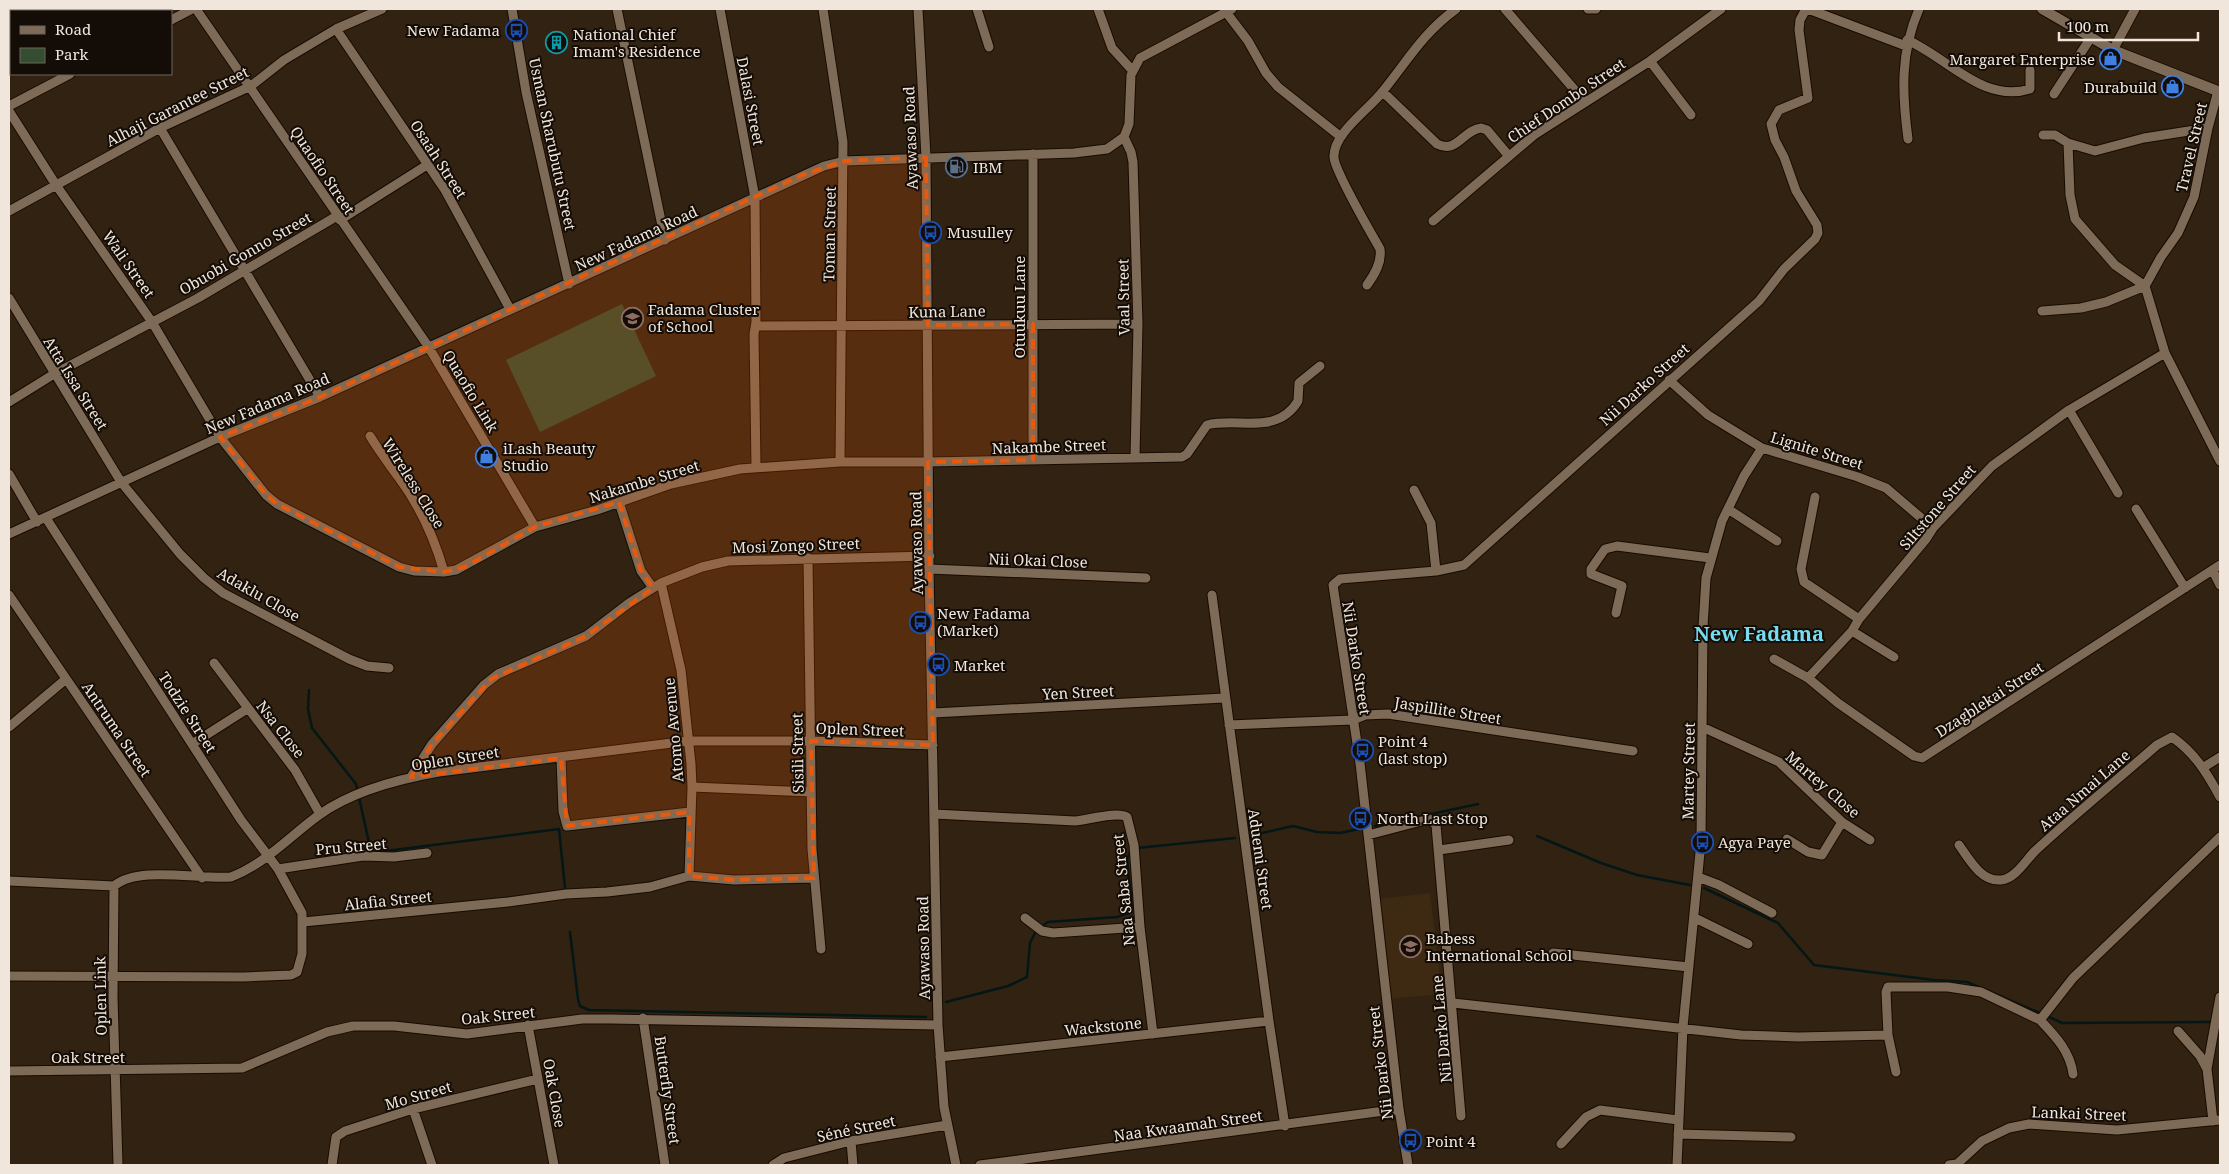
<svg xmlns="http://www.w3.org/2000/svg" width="2229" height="1174" font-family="'Noto Serif',serif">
	<rect width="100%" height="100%" fill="#322211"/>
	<!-- built -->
	<path fill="#3e2912" d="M1430 893 1442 994 1390 999 1379 899Z"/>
	<!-- green -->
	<path fill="#354d30" d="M622 304 656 376 540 432 506 360Z"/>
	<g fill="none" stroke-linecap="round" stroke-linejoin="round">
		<!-- stream -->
		<path stroke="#041717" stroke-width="2.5" d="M309 690 308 709 312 728 356 784 370 847 375 851H386L559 829 565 888
			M1375 826 1478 804
			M1249 836 1293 826 1317 832 1340 833 1359 829
			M1537 836 1601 863 1637 875 1690 885
			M1137 848 1235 838
			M1704 888 1778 923 1814 965 1934 980 1967 982 2042 1014
			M1040 927 1048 922 1117 917 1129 913 1132 908 1127 860 1131 850
			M570 932 578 999 580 1006 589 1010 926 1017
			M946 1002 1008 986 1027 977 1030 943 1036 931
			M2047 1016 2062 1023 2211 1022"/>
		<defs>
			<path id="minor" d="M196 9 428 346 535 527
				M512 9 526 92 569 284
				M617 9 665 240
				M720 9 755 198 756 322 754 334 756 466
				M823 9 843 142 840 462
				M918 9 926 157 929 569 938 1025 944 1107 956 1165
				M977 9 989 47
				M1098 9 1112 48 1132 70
				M1505 9 1585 102
				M1588 9H1596
				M1808 9 1906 46
				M1226 12 1248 41 1266 73 1278 87 1341 137
				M171 20 192 9
				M336 29 445 190 510 309
				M1907 40C1947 57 1983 104 2030 89V70
				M2113 50 2135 9
				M1650 61 1691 115
				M1383 92 1437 144C1457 154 1463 130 1481 128L1487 130 1508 155
				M2054 94 2090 39
				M9 106 70 74
				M9 111 56 185 152 322 220 437 266 495 277 504 399 567 414 571 444 572 456 570 535 527 597 510 671 484 740 469 840 462H928L1182 457 1187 454 1207 425C1238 417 1277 436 1298 401L1299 383 1320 366
				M160 128 320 397
				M2043 135H2055L2068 143 2095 151 2144 138 2208 128
				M1124 137 1131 152 1133 162 1138 324 1135 457
				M1908 139C1902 93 1900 53 1919 9
				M2068 143 2070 195 2075 219 2115 265 2145 286 2165 353 2220 461
				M9 211 160 128 251 86 284 60 336 29 382 9
				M340 220 427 165
				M1433 221 1534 135 1650 61 1721 9
				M1367 285C1375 274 1382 262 1380 249 1371 233 1334 170 1334 157 1333 133 1370 109 1383 91 1408 60 1423 33 1456 9
				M9 298 121 482 180 554 204 578 223 593 349 659 367 666 389 668
				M2042 311 2081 308 2106 302 2145 286 2161 257 2178 233 2194 197 2208 128 2218 91
				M756 326 1138 324
				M1669 380 1708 415 1762 448 1858 477 1886 488 1933 528
				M9 402 54 374 198 298 337 216
				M2069 410 2118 493
				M370 436C379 451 389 464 399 478 419 505 435 540 444 572
				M1033 460V154
				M9 474 37 522
				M1414 490 1431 523 1436 571
				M1815 497 1801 569 1804 582 1859 619
				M619 502 641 571 653 588
				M1728 509 1777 541
				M2136 509 2185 588
				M9 534 220 437 320 397 824 166 844 161 1074 153 1107 149 1124 137 1129 124 1131 75 1140 58 1232 9
				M808 558 812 849 821 949
				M929 569 1146 578
				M2213 571 2220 585
				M661 583 681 670 691 764 692 787 689 876
				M9 595 202 878
				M1212 595 1269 1021 1285 1126
				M1616 613 1622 586 1591 574V569L1605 549 1617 546 1710 558
				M1852 631 1894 657
				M1774 659 1808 678 1838 703 1914 756 1922 758 2220 565
				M214 663 295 770 320 814
				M1808 678 1852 631 1859 619 1926 539 1933 528 1992 466 2069 410 2165 353
				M933 713 1224 698
				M1229 725 1353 720 1365 715 1388 714 1633 751
				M9 727 66 679
				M1702 727 1779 762 1842 822 1870 840
				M192 744 247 709
				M561 758 563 811 567 826 690 812
				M2204 767 2220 757
				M411 777 432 744 484 685 498 674 586 636 629 603 661 583 702 567 728 561 930 556
				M692 787 811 792
				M934 814 1075 821C1088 820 1117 811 1127 817L1134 845 1140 927 1153 1034
				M1368 835 1429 819 1436 825 1461 1116
				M1787 839 1808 852 1822 855 1842 822
				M1959 845C1969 859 1981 882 2001 880 2015 879 2026 860 2035 851 2075 814 2117 780 2157 745L2172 737C2195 753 2207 773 2220 797
				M1439 850 1509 840
				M278 869 363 856 394 857 427 853
				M1698 877 1719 885 1772 913
				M9 881 114 886C138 865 200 880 231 877 265 864 290 836 319 815 352 791 399 779 439 772L688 741H811L933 745
				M114 886 113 997 118 1165
				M1025 918 1042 931 1053 933 1140 927
				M1695 918 1748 944
				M303 922 508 902 566 894 607 892 650 887 689 876 734 880 814 878
				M1553 953 1689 967
				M9 976 244 977 291 975 297 972 302 954V913L278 869 241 820 46 518
				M1453 1003 1741 1035 1798 1037 1888 1035
				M643 1018 665 1165
				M2040 1020C2055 1036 2070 1051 2073 1074
				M528 1025 554 1165
				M2178 1031 2200 1056 2207 1069
				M940 1057 1269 1021
				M9 1071 242 1068 327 1032 353 1026H394L467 1034 582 1019H611L938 1025
				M1896 1072 1888 1035 1886 992 1888 987H1948L1981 992 2040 1020 2073 978 2220 837
				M413 1109 432 1165
				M2213 1121 2207 1069 2220 997
				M1678 1134 1791 1137
				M851 1141 853 1165
				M1561 1144 1586 1117 1600 1110 1678 1120
				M332 1165 336 1137 345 1131 413 1109 538 1079
				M773 1165 784 1158 851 1141 947 1125
				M980 1165 1399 1109
				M1408 1165 1399 1109 1360 763 1333 585 1340 579 1436 571 1464 565 1759 301 1784 269 1815 239 1818 233 1817 225 1796 191 1784 157 1775 140 1771 124 1779 110 1808 98 1799 30 1800 20 1806 9
				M1677 1165 1683 1027 1701 842 1703 627 1706 578 1722 521 1744 476 1762 448
				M1949 1165 1957 1164 1982 1141 2009 1128 2029 1124 2117 1130 2220 1120"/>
			<path id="tertiary" d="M2042 9 2113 50 2220 92"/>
		</defs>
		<!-- minor casing -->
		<use href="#minor" stroke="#190b00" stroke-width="11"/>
		<!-- tertiary casing -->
		<use href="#tertiary" stroke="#190b00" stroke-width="12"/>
		<!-- minor -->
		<use href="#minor" stroke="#7d6b58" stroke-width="9"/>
		<!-- tertiary -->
		<use href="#tertiary" stroke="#7d6b58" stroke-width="10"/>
	</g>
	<!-- marked area -->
	<path fill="#e8590c" fill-opacity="0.2" stroke="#e8590c" stroke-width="4" stroke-dasharray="10 6" stroke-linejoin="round" d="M926 157 928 325 1033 324V460L928 462 933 745 811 741 814 878 734 880 689 876V812L567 826 561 758 411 777 432 744 491 679 586 636 653 588 641 571 619 502 535 527 465 567 444 572 399 567 277 504 266 495 220 437 320 397 802 175 844 161Z"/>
	<!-- icons -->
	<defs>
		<symbol id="bus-ring" viewBox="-11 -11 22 22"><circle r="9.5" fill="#140d07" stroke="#1a4fb4" stroke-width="1.5"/><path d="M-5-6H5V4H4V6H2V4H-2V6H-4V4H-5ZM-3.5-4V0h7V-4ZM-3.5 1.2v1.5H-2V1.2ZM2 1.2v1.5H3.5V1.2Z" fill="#1a4fb4"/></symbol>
		<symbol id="building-ring" viewBox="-11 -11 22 22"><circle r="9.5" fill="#140d07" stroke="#0f9aa8" stroke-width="1.5"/><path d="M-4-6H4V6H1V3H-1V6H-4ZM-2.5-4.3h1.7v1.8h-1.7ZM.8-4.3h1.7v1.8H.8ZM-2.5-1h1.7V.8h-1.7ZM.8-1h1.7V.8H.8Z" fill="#0f9aa8"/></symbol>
		<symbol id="shop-ring" viewBox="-11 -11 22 22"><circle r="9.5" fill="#140d07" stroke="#3f7fe0" stroke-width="1.5"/><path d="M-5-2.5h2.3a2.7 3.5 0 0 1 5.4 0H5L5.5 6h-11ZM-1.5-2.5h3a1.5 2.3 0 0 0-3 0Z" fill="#3f7fe0"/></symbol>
		<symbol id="fuel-ring" viewBox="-11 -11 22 22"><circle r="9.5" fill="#140d07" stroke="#5c6f8a" stroke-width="1.5"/><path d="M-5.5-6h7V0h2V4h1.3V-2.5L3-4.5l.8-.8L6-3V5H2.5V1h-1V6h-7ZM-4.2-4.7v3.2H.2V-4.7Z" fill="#5c6f8a"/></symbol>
		<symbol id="school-ring" viewBox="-11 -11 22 22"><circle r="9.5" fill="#140d07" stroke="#8d6e63" stroke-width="1.5"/><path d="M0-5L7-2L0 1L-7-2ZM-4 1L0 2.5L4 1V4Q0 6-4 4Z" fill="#8d6e63"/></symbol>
	</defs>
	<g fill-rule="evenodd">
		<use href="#bus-ring" x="504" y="18" width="25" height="25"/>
		<use href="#building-ring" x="544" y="30" width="25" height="25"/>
		<use href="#shop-ring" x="2098" y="46" width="25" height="25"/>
		<use href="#shop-ring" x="2160" y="74" width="25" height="25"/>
		<use href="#fuel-ring" x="944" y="154" width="25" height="25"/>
		<use href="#bus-ring" x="918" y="220" width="25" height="25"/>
		<use href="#school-ring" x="620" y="306" width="25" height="25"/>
		<use href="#shop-ring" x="474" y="444" width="25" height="25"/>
		<use href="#bus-ring" x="908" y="610" width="25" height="25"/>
		<use href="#bus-ring" x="926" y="652" width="25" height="25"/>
		<use href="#bus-ring" x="1350" y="738" width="25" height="25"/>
		<use href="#bus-ring" x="1348" y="806" width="25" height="25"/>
		<use href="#bus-ring" x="1690" y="830" width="25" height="25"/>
		<use href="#school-ring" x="1398" y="934" width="25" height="25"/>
		<use href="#bus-ring" x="1398" y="1128" width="25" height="25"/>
	</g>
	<g text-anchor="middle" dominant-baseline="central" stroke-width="4" stroke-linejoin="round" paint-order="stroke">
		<!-- poi labels -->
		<g font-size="15" fill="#f0e6db" stroke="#140d07" text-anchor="start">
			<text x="500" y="30" text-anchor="end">New Fadama</text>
			<text x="573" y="34">National Chief<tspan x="573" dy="17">Imam's Residence</tspan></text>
			<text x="2095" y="59" text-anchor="end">Margaret Enterprise</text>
			<text x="2157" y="87" text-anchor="end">Durabuild</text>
			<text x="973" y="167">IBM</text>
			<text x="947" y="232">Musulley</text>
			<text x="648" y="309">Fadama Cluster<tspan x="648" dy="17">of School</tspan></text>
			<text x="503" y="448">iLash Beauty<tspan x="503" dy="17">Studio</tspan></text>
			<text x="937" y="613">New Fadama<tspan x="937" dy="17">(Market)</tspan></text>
			<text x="954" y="665">Market</text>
			<text x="1378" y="741">Point 4<tspan x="1378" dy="17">(last stop)</tspan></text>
			<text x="1377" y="818">North Last Stop</text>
			<text x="1718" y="842">Agya Paye</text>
			<text x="1426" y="938">Babess<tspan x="1426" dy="17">International School</tspan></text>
			<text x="1426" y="1141">Point 4</text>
		</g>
		<!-- street labels -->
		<g font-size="15" fill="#f0e6db" stroke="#140d07">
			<text transform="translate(1566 100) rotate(-34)">Chief Dombo Street</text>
			<text transform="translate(751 101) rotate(79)">Dalasi Street</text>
			<text transform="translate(177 106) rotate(-27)">Alhaji Garantee Street</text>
			<text transform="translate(910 138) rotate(-92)">Ayawaso Road</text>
			<text transform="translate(553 144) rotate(78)">Usman Sharubutu Street</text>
			<text transform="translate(2191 147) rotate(-77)">Travel Street</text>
			<text transform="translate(439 159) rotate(57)">Osaah Street</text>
			<text transform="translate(323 170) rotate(56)">Quaofio Street</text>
			<text transform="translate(829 234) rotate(-89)">Toman Street</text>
			<text transform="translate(636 238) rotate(-25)">New Fadama Road</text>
			<text transform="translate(245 253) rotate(-30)">Obuobi Gonno Street</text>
			<text transform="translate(129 264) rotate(55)">Wali Street</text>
			<text transform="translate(1123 297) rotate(-91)">Vaal Street</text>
			<text transform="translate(1019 307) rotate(-90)">Otuukuu Lane</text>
			<text transform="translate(947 311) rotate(-1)">Kuna Lane</text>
			<text transform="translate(76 383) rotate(58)">Atta Issa Street</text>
			<text transform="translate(1644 384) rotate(-42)">Nii Darko Street</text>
			<text transform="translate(471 391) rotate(59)">Quaofio Link</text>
			<text transform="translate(267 403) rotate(-23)">New Fadama Road</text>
			<text transform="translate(1049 446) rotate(-2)">Nakambe Street</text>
			<text transform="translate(1817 450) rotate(17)">Lignite Street</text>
			<text transform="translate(644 481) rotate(-17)">Nakambe Street</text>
			<text transform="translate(414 483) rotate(58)">Wireless Close</text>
			<text transform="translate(1937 507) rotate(-49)">Siltstone Street</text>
			<text transform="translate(916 543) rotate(-91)">Ayawaso Road</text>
			<text transform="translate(796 545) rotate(-2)">Mosi Zongo Street</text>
			<text transform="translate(1038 560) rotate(2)">Nii Okai Close</text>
			<text transform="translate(259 594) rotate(30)">Adaklu Close</text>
			<text transform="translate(1357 658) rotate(81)">Nii Darko Street</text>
			<text transform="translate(1078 692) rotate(-3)">Yen Street</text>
			<text transform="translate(1989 699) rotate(-33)">Dzagblekai Street</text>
			<text transform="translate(1448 710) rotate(9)">Jaspillite Street</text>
			<text transform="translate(188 712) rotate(57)">Todzie Street</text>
			<text transform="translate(117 729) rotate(56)">Antruma Street</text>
			<text transform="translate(281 729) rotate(52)">Nsa Close</text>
			<text transform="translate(860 729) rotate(2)">Oplen Street</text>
			<text transform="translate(673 730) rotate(-95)">Atomo Avenue</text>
			<text transform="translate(797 753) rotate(-91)">Sisili Street</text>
			<text transform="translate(455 758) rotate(-9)">Oplen Street</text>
			<text transform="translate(1688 771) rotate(-89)">Martey Street</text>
			<text transform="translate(1823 784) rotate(41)">Martey Close</text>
			<text transform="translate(2084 790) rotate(-41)">Ataa Nmai Lane</text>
			<text transform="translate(351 846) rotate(-5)">Pru Street</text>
			<text transform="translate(1261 859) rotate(82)">Aduemi Street</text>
			<text transform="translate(1123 890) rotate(-96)">Naa Saba Street</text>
			<text transform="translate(388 900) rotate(-6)">Alafia Street</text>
			<text transform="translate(923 948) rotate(-91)">Ayawaso Road</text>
			<text transform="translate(100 996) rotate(-91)">Oplen Link</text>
			<text transform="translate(498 1015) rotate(-6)">Oak Street</text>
			<text transform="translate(1103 1026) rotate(-6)">Wackstone</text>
			<text transform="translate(1441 1029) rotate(-95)">Nii Darko Lane</text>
			<text x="88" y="1057">Oak Street</text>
			<text transform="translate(1380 1063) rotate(-97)">Nii Darko Street</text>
			<text transform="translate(668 1090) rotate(82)">Butterfly Street</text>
			<text transform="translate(555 1093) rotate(80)">Oak Close</text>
			<text transform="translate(418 1095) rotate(-16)">Mo Street</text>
			<text transform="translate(2079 1113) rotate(2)">Lankai Street</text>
			<text transform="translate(1188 1125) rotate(-8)">Naa Kwaamah Street</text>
			<text transform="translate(856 1128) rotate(-12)">Séné Street</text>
		</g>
		<!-- district labels -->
		<g font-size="20" font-weight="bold" fill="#76dcf2" stroke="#140d07">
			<text x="1759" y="633">New Fadama</text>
		</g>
	</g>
	<!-- border -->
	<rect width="2229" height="1174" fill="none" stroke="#f0e6db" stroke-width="20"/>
	<!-- legend -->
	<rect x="10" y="10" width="162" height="65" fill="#140d07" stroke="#6c645c"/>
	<rect x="20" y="26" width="25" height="8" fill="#7d6b58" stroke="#6c645c"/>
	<text x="55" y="35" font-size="15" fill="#f0e6db">Road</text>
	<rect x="20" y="48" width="25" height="15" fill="#354d30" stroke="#6c645c"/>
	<text x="55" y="60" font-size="15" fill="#f0e6db">Park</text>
	<!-- scale -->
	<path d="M2059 32v8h139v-8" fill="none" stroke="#f0e6db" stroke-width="2.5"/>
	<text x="2066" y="32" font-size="15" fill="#f0e6db" stroke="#140d07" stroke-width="4" paint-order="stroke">100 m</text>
</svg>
